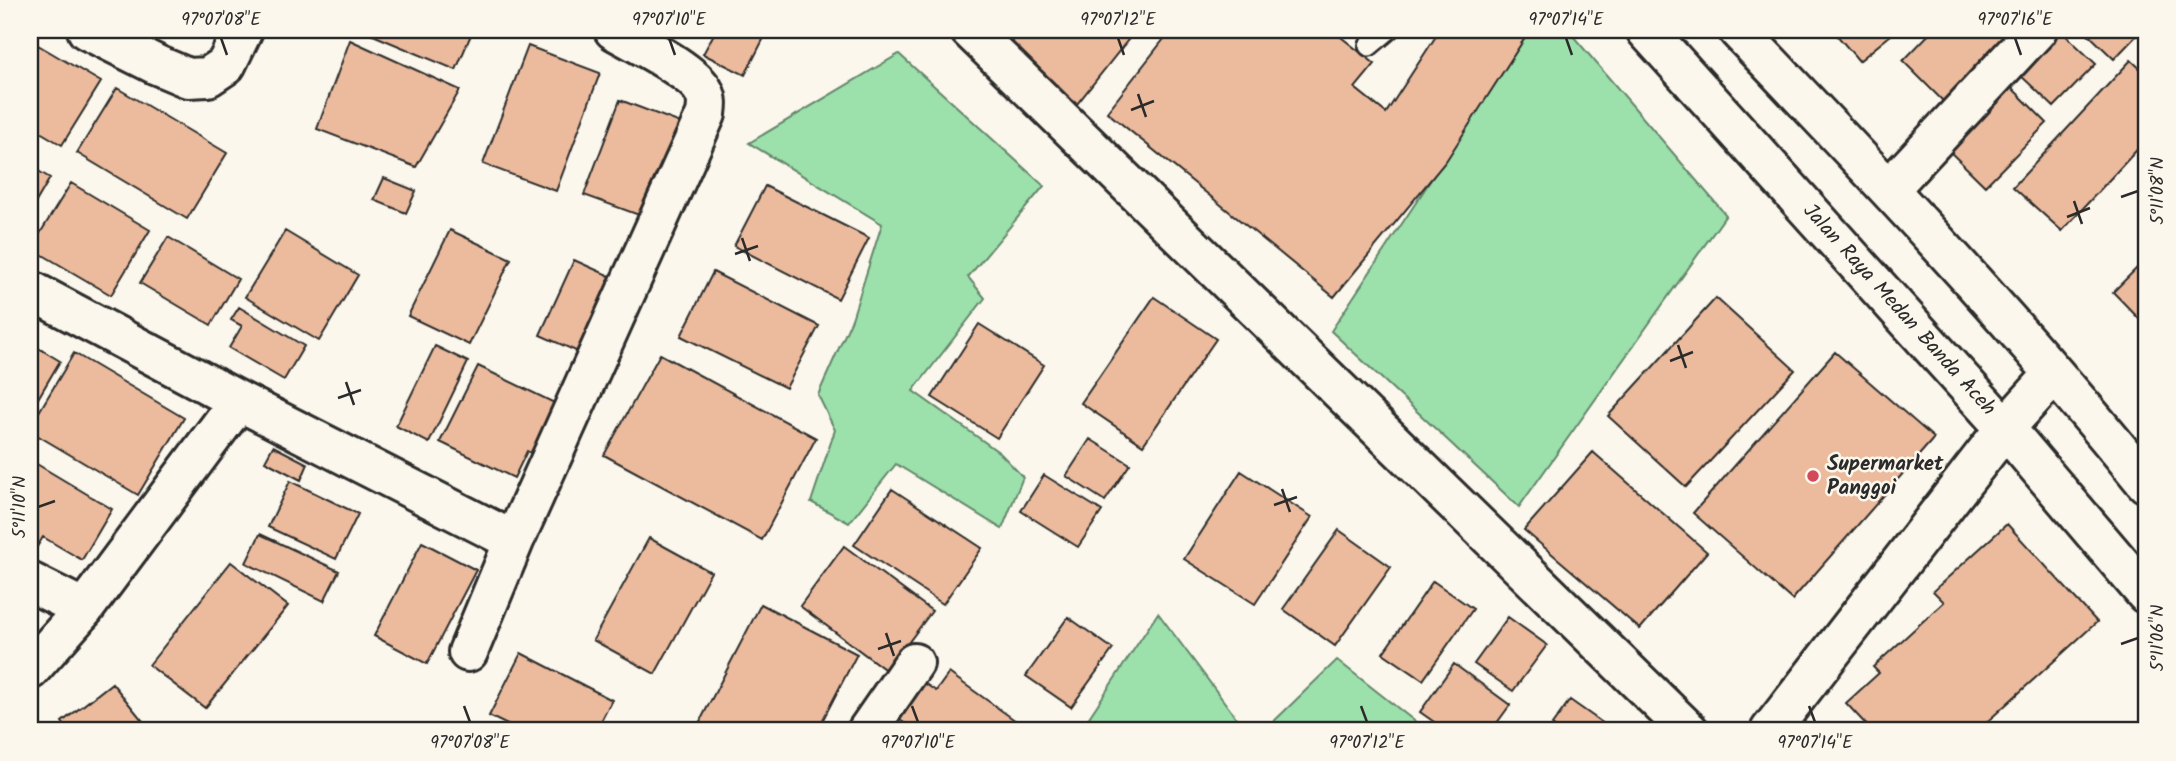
<svg xmlns="http://www.w3.org/2000/svg" width="2176" height="761" font-family="Kalam,sans-serif">
	<rect width="100%" height="100%" fill="#fbf7ec"/>
	<filter id="ink" filterUnits="userSpaceOnUse"><feTurbulence type="fractalNoise" baseFrequency=".0143" numOctaves="2"/><feDisplacementMap in="SourceGraphic" scale="14" xChannelSelector="R" yChannelSelector="G"/><feConvolveMatrix kernelMatrix="1 2 1 2 8 2 1 2 1" color-interpolation-filters="sRGB"/></filter>
	<g filter="url(#ink)">
		<!-- green -->
		<path fill="#9ce0ab" stroke="#64866b" stroke-width="2" d="M1530 30H1568L1726 215 1519 507 1331 331Z
			M899 54 1044 186 968 277 985 298 913 391 1000 453 1023 477 1002 529 896 464 849 523 811 502 835 430 818 395 852 319 882 224 749 143Z
			M1158 613 1246 731H1080Z
			M1337 660 1427 731H1264Z"/>
		<!-- building -->
		<path fill="#ecbb9d" stroke="#2b2b2b" stroke-width="2" d="M361 30H473L456 70Z
			M716 30H768L745 75 703 54Z
			M1014 30H1050L1053 33 1056 30 1135 31 1077 104 1002 46Z
			M1171 30H1332L1375 64 1355 88 1386 113 1440 30H1530L1446 161 1334 297 1107 112Z
			M1839 30H1897L1859 61 1835 33Z
			M1933 30H2016L1945 103 1903 61Z
			M2060 30 2096 64 2054 107 2018 73Z
			M2084 30H2142L2114 59Z
			M350 40 460 90 416 167 317 129Z
			M38 45 101 82 62 145 30 126V58Z
			M528 46 600 73 556 191 483 164Z
			M2131 60 2146 74V140L2062 231 2013 187Z
			M2005 81 2047 123 1985 186 1943 145Z
			M117 88 227 153 187 219 77 153Z
			M620 100 686 125 650 219 584 195Z
			M30 166 50 178 30 212Z
			M384 178 416 191 406 213 374 200Z
			M71 183 150 230 111 295 31 248Z
			M765 186 869 238 838 299 734 246Z
			M450 230 511 259 469 345 408 316Z
			M285 231 358 275 319 341 245 297Z
			M168 237 238 279 211 325 140 283Z
			M2146 259V326L2113 292Z
			M574 260 621 281 587 356 540 335Z
			M713 272 819 326 786 388 681 336Z
			M1154 297 1216 339 1143 445 1081 403Z
			M1716 298 1795 370 1686 487 1608 416Z
			M239 307 304 346 284 380 229 348 242 326 231 320Z
			M979 324 1044 365 997 438 932 397Z
			M30 343 60 361 30 412Z
			M435 346 468 362 429 443 396 426Z
			M1835 352 1934 438 1792 600 1693 513Z
			M74 353 184 418 138 495 30 431V427Z
			M660 354 816 438 762 540 604 455Z
			M478 366 569 410 544 460 527 451 514 478 440 442Z
			M1090 439 1130 464 1105 501 1066 476Z
			M273 446 308 464 301 480 265 461Z
			M1593 452 1707 552 1640 629 1524 530Z
			M30 460 112 509 82 560 43 537 32 555 30 553Z
			M1241 471 1312 517 1255 604 1184 559Z
			M1044 475 1102 511 1078 547 1021 511Z
			M290 481 358 514 336 559 268 527Z
			M892 489 982 548 943 604 854 545Z
			M2007 524 2097 622 1977 731H1872L1846 703 1879 673 1873 667 1944 602 1933 591Z
			M1339 530 1391 567 1335 646 1283 609Z
			M260 534 339 571 324 601 246 563Z
			M649 538 711 572 655 674 593 640Z
			M422 542 476 570 427 664 374 636Z
			M844 546 932 611 887 671 800 606Z
			M231 562 288 606 205 708 149 665Z
			M1433 581 1473 609 1423 680 1383 653Z
			M761 604 857 654 817 731H774L764 726 761 731H695Z
			M1068 617 1113 649 1071 707 1026 676Z
			M1508 617 1547 645 1513 691 1474 664Z
			M521 653 612 700 596 731H520L489 716Z
			M1454 664 1510 705 1491 731H1447L1420 712Z
			M949 673 1030 731H907L910 727 894 716 921 681 936 691Z
			M112 683 151 731H69L62 722Z
			M1570 700 1614 731H1561L1552 725Z"/>
		<g fill="none" stroke-linecap="round" stroke-linejoin="round">
			<defs>
				<path id="lane" d="M1369 46 1388 30"/>
				<path id="street" d="M87 30 157 65 188 78 208 77 226 65 243 30
					M970 30 1689 731
					M1889 189 2037 30
					M30 290 239 401 514 541
					M30 582 84 609
					M468 652 514 541 706 114C707 106 708 100 704 92 693 70 636 43 614 30
					M30 670 84 609 239 401
					M867 731 914 663
					M1770 731 2005 428 2054 374"/>
				<path id="highway" d="M1646 30 2005 428 2146 594
					M1738 30C1878 177 2018 325 2146 483"/>
			</defs>
			<!-- lane casing -->
			<use href="#lane" stroke="#2b2b2b" stroke-width="24"/>
			<!-- street casing -->
			<use href="#street" stroke="#2b2b2b" stroke-width="44"/>
			<!-- highway casing -->
			<use href="#highway" stroke="#2b2b2b" stroke-width="44"/>
			<!-- lane -->
			<use href="#lane" stroke="#fbf7ec" stroke-width="19"/>
			<!-- street -->
			<use href="#street" stroke="#fbf7ec" stroke-width="38"/>
			<!-- highway -->
			<use href="#highway" stroke="#fbf7ec" stroke-width="38"/>
		</g>
	</g>
	<!-- ticks -->
	<path fill="none" stroke="#2b2b2b" stroke-width="2.5" d="M221 38 227 55M669 38 675 55M1118 38 1124 55M1566 38 1572 55M2015 38 2021 55M1138 94 1146 117M1131 110 1154 101M2121 197 2138 191M2074 201 2082 224M2067 217 2090 208M742 238 750 261M735 254 758 246M1678 345 1686 368M1670 361 1693 352M346 382 354 405M338 398 361 390M1282 489 1290 512M1274 505 1297 497M38 507 55 501M886 633 894 656M2121 644 2138 638M878 649 901 641M464 706 470 722M912 706 918 722M1361 706 1367 722M1809 706 1815 722"/>
	<!-- markers -->
	<circle fill="#d1495b" stroke="#fbf7ec" stroke-width="2.5" cx="1813" cy="476" r="7"/>
	<g text-anchor="middle" dominant-baseline="central" stroke-width="5" stroke-linejoin="round" paint-order="stroke">
		<!-- street labels -->
		<g font-size="21" fill="#2b2b2b" stroke="#fbf7ec">
			<text transform="translate(1899 310) rotate(48)">Jalan Raya Medan Banda Aceh</text>
		</g>
		<!-- poi labels -->
		<g font-size="21" font-weight="bold" fill="#2b2b2b" stroke="#fbf7ec" text-anchor="start">
			<text x="1827" y="464">Supermarket<tspan x="1827" dy="24">Panggoi</tspan></text>
		</g>
	</g>
	<!-- margin -->
	<rect width="2176" height="761" fill="none" stroke="#fbf7ec" stroke-width="77"/>
	<rect x="38" y="38" width="2100" height="684" fill="none" stroke="#2b2b2b" stroke-width="2.5"/>
	<g font-size="18" text-anchor="middle" fill="#2b2b2b">
		<text x="221" y="25">97°07'08"E</text>
		<text x="669" y="25">97°07'10"E</text>
		<text x="1118" y="25">97°07'12"E</text>
		<text x="1566" y="25">97°07'14"E</text>
		<text x="2015" y="25">97°07'16"E</text>
		<text transform="translate(2157 191) rotate(-90)" y="6">5°11'08"N</text>
		<text transform="translate(19 507) rotate(-90)" y="6">5°11'10"N</text>
		<text transform="translate(2157 638) rotate(-90)" y="6">5°11'06"N</text>
		<text x="470" y="748">97°07'08"E</text>
		<text x="918" y="748">97°07'10"E</text>
		<text x="1367" y="748">97°07'12"E</text>
		<text x="1815" y="748">97°07'14"E</text>
	</g>
</svg>
